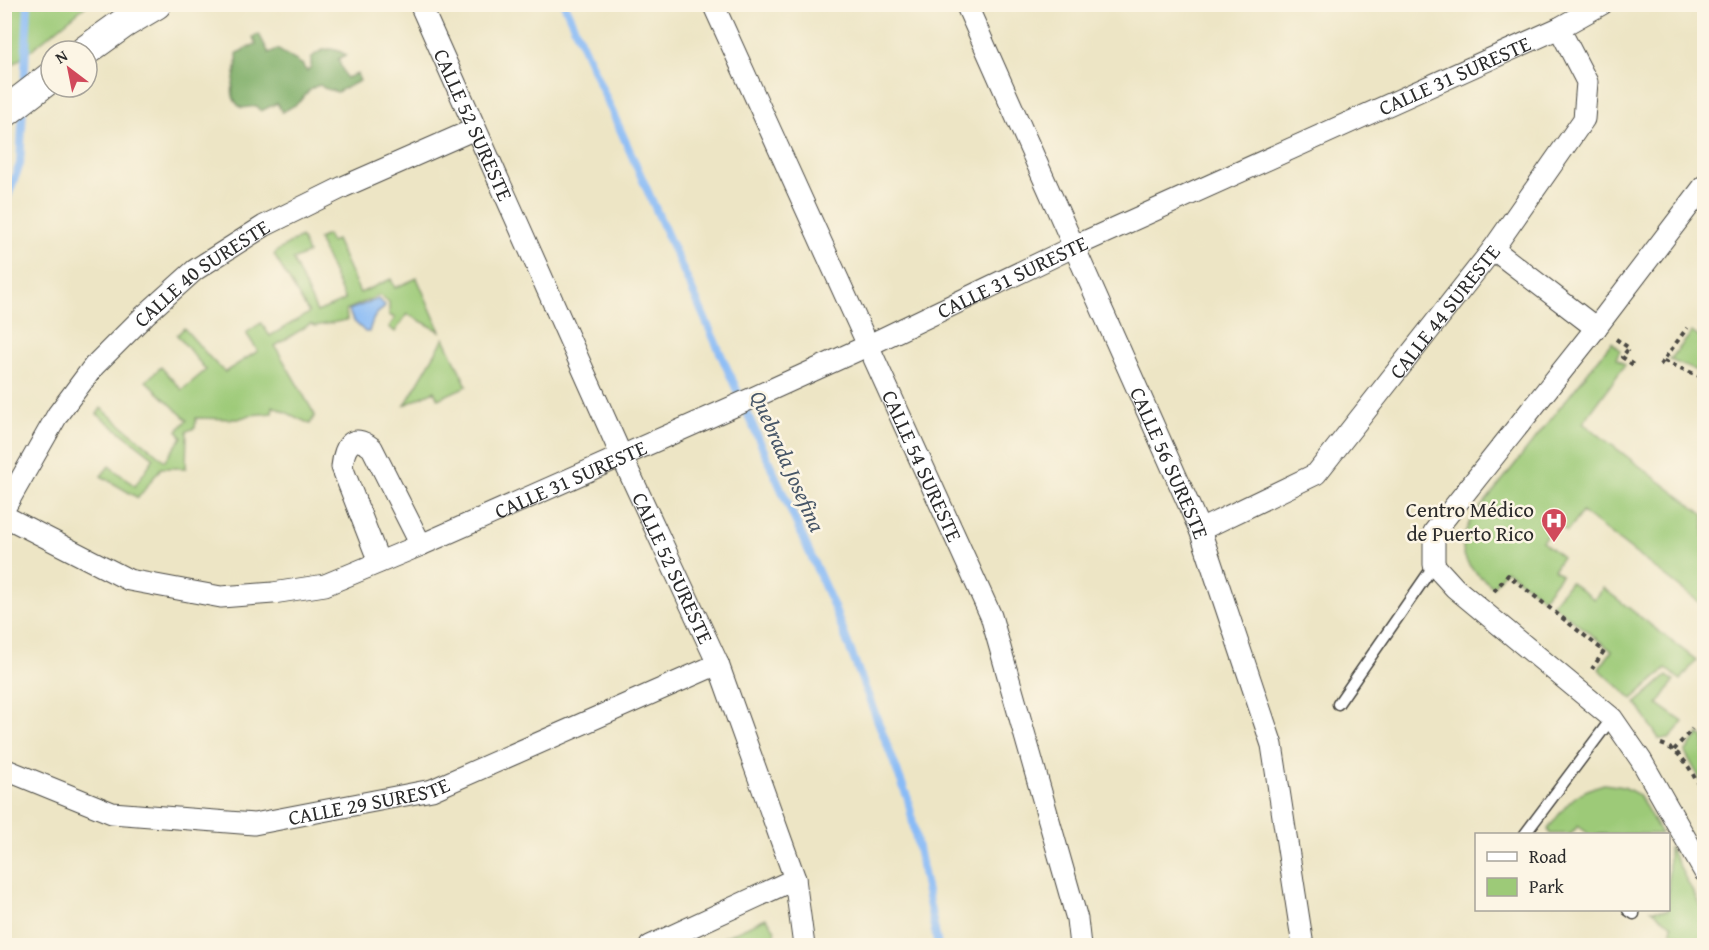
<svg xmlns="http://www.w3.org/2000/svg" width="1709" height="950" font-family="'Gentium Book Plus',serif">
	<rect width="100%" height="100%" fill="#fcf5e5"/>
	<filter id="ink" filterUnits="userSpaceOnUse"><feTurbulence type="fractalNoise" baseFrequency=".0167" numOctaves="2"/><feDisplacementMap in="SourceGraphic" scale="12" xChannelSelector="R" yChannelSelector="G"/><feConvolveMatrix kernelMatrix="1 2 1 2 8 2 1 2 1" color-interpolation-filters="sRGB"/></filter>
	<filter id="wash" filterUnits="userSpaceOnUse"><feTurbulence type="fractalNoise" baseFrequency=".008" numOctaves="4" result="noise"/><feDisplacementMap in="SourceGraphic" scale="24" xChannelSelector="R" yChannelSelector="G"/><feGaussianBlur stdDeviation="1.35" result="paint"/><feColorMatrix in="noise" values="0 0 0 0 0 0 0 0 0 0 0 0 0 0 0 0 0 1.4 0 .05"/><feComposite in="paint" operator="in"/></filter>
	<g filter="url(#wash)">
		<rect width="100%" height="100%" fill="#ede5c5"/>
		<!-- green -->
		<path fill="#9dca78" stroke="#647a52" stroke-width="1.5" d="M5 4H87V5L5 71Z
			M327 235 331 242 336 240 360 293 391 279 395 288 417 278 440 331 407 314 395 332 389 327 395 318 389 315V302L380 295 346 310 347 320 315 326 310 324 275 346 315 415 310 424 273 406 272 413 250 415 238 419 196 418 195 428 187 431 186 468H161L138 498 101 476 109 466 135 486 154 458 97 414 101 408 165 461 182 437 177 431 187 420 146 381 161 367 182 390 206 370 177 335 184 328 212 360 225 372 258 351 246 333 261 323 270 336 309 313 274 255 277 251 301 237 308 253 293 260 317 312 345 300 318 239Z
			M1692 332 1704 341V374L1670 360Z
			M444 338 467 386 438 399 434 391 405 405Z
			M1612 342 1620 350 1616 358 1625 365 1583 423 1704 515V606L1582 512 1567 532 1556 523 1542 541 1562 557 1554 569 1561 575 1543 598 1506 570 1493 587C1479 575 1462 565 1463 545 1463 537 1467 528 1470 521Z
			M1570 582 1594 599 1603 588 1696 660 1681 680 1666 669 1632 699 1599 669 1612 651 1552 604Z
			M1667 676 1674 681 1658 704 1683 722 1669 739H1659L1636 703Z
			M1699 734 1704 738V786L1685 752Z
			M1604 784 1624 787 1639 795 1661 834H1589L1578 826 1571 834H1550L1548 829C1567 804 1572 793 1604 784Z
			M1669 847 1704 913V945H1692L1671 931 1672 925 1651 910H1668Z
			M766 918 774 928 777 945H707Z"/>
		<!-- forest -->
		<path fill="#7eae68" stroke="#546c4a" stroke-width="1.5" d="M259 34 269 53 277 49 303 65 304 68 307 71 311 67V58C322 47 333 46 346 55L338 59 346 78 357 74 360 81 337 92 324 88 320 85C310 87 306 94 300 101 295 106 288 109 282 112L277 103 261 111 257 106 242 108C222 96 240 72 237 53L256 44 253 37Z"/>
		<!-- water -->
		<path fill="#89bbf6" stroke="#5a7390" stroke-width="1.5" d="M378 299 385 305 383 309C373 315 372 322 369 332H365C358 324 352 323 349 310Z"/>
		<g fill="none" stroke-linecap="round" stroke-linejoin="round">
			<!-- stream -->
			<path stroke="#89bbf6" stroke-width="8" d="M564 4 833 605 908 799 938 946
				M24 89 28 4
				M4 206 20 164 23 108"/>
		</g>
	</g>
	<g filter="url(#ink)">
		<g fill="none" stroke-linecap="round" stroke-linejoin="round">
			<defs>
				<path id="lane" d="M1338 704 1434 565
					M1525 834 1612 718
					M1628 910 1634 914"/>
				<g id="street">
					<path id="s1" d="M420 4 622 457 718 664 795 879 804 946"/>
					<path id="s2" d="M713 4 991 616 1077 919 1080 946"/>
					<path id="s3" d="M966 4 1200 530 1272 745 1303 946"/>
					<path d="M1704 186 1596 328 1434 532V565L1455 588 1612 718 1641 760 1704 871"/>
					<path d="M1493 249 1596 328"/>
					<path id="s4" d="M4 509 58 414 94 366 145 315 195 270 264 226 343 187 475 129"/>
					<path id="s5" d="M4 516 129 580 221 597 273 593 325 585 421 545 757 396 867 346 1073 247 1559 28 1602 4"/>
					<path id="s6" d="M1200 530 1316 474 1493 249 1584 119 1587 82 1559 28"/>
					<path d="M379 562 342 467C344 448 351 431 372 448L421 545"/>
					<path id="s7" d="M4 769 112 813 254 824 432 790 718 664"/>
					<path d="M650 946 795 879"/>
				</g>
				<path id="secondary" d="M85 51 124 23 156 4
					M4 113 51 77"/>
			</defs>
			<!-- lane casing -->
			<use href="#lane" stroke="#484742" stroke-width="13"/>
			<!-- street casing -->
			<use href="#street" stroke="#484742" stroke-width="23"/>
			<!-- secondary casing -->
			<use href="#secondary" stroke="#484742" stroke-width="32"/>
			<!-- path -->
			<path stroke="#484742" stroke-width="4" stroke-dasharray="4.5 4.5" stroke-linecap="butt" d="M1616 339 1629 348 1622 357 1636 367
				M1664 361 1704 378
				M1660 365 1687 328
				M1494 591 1508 575 1604 651 1592 669
				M1661 744C1685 752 1693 775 1704 796
				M1674 750 1692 729"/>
			<!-- lane -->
			<use href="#lane" stroke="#fff" stroke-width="10"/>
			<!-- street -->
			<use href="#street" stroke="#fff" stroke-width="21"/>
			<!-- secondary -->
			<use href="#secondary" stroke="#fff" stroke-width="30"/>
		</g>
	</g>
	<!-- icons -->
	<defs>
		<symbol id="hospital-pin" viewBox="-11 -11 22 30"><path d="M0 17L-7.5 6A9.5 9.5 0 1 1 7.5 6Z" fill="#d1495b" stroke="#fcf5e5"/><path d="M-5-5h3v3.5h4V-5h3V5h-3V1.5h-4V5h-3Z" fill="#fff"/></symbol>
	</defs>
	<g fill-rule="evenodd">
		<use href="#hospital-pin" x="1539" y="506" width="30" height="40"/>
	</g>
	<g text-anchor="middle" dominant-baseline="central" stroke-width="5" stroke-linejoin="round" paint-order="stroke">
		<!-- street labels -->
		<g font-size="21" fill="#2b2b2b" stroke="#fcf5e5">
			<text stroke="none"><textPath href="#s5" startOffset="1578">CALLE 31 SURESTE</textPath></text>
			<text stroke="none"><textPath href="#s1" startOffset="132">CALLE 52 SURESTE</textPath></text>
			<text stroke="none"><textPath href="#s4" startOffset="312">CALLE 40 SURESTE</textPath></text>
			<text stroke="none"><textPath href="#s5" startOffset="1092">CALLE 31 SURESTE</textPath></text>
			<text stroke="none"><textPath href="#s6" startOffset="336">CALLE 44 SURESTE</textPath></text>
			<text stroke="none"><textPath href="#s3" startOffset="502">CALLE 56 SURESTE</textPath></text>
			<text stroke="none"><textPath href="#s2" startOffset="507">CALLE 54 SURESTE</textPath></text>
			<text stroke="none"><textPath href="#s5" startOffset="606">CALLE 31 SURESTE</textPath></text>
			<text stroke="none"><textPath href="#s1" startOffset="618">CALLE 52 SURESTE</textPath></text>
			<text stroke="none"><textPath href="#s7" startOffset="376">CALLE 29 SURESTE</textPath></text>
		</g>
		<!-- poi labels -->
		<g font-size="21" fill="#2b2b2b" stroke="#fcf5e5" text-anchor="end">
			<text x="1534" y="509">Centro Médico<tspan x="1534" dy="24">de Puerto Rico</tspan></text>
		</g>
		<!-- water labels -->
		<g font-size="22" font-style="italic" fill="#475668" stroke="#fcf5e5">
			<text transform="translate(788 461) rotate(66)">Quebrada Josefina</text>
		</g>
	</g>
	<!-- margin -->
	<rect width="1709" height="950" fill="none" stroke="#fcf5e5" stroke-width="24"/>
	<!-- legend -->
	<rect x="1475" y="833" width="195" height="78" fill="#fcf5e5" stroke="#a8a49b" stroke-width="1.5"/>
	<rect x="1487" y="852" width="30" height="9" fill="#ffffff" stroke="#a8a49b" stroke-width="1.5"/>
	<text x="1529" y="863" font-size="18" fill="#2b2b2b">Road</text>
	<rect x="1487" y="878" width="30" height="18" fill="#9dca78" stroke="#a8a49b" stroke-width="1.5"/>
	<text x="1529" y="893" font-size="18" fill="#2b2b2b">Park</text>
	<!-- north arrow -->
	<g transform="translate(69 69) rotate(328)"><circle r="28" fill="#fcf5e5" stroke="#a8a49b" stroke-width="1.5"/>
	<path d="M0-4.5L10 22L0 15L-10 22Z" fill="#d1495b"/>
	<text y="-9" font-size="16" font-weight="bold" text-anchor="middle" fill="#2b2b2b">N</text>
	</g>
</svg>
